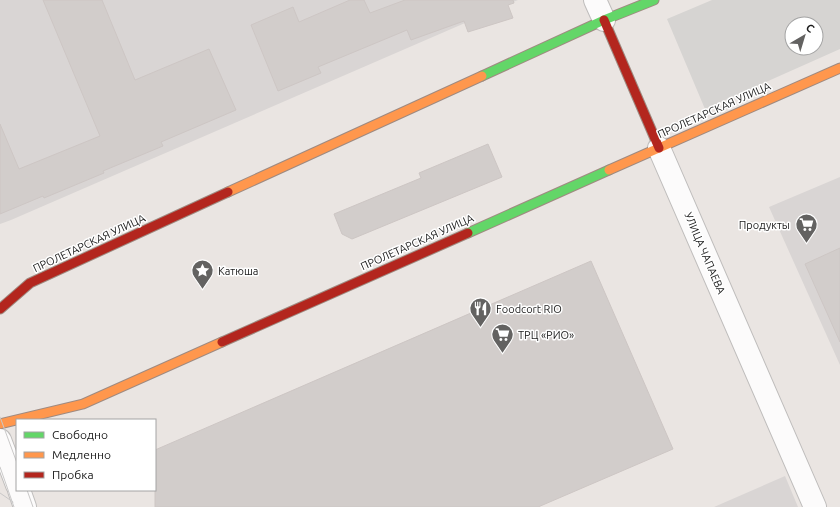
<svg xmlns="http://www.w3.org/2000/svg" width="840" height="507" font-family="Ubuntu,sans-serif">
	<rect width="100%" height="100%" fill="#eae5e2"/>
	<!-- residential -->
	<path fill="#d9d5d4" d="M0 0H518L11 220 0 224Z
		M840 177V365L769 207Z
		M785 476 798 507H714Z"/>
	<!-- parking -->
	<path fill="#d6d4d2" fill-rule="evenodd" d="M712 0H840V49L705 109 667 19ZM792 24H816V48H792Z"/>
	<!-- building -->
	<path fill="#d2cdcb" stroke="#cdc6c4" d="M43 0H102L135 80 209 49 236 110 161 142 163 146 103 171 104 173 44 198 43 196 0 214V124L19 169 100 136Z
		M350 0H364L370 13 405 0H513L514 3 508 5 513 18 468 32 464 21 411 40 407 30 318 67 321 73 278 91 251 25 293 7 299 22Z
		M488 144 502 177 352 239 342 234 334 214 421 178 419 173Z
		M840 248V342L805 264Z
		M591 261 673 449 538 507H155V450Z"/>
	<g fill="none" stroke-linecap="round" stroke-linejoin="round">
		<defs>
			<path id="street" d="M595 0 604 20
				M659 148 815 507
				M0 440 17 485
				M19 490 25 507"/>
			<path id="fast" d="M482 76 604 20 654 0
				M468 233 609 170"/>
			<path id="slow" d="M609 170 840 68
				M228 192 482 76
				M0 424 83 404 222 342"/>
			<path id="jam" d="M604 20 659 148
				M0 309 30 283 228 192
				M222 342 468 233"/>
		</defs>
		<!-- street casing -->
		<use href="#street" stroke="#bfbdbc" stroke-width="24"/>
		<!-- fast casing -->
		<use href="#fast" stroke="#9f8a80" stroke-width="11"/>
		<!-- slow casing -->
		<use href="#slow" stroke="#9f8a80" stroke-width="11"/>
		<!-- jam casing -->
		<use href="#jam" stroke="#9f8a80" stroke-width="11"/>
		<!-- street -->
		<use href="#street" stroke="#fcfbfb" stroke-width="22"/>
		<!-- fast -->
		<use href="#fast" stroke="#63d668" stroke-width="9"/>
		<!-- slow -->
		<use href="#slow" stroke="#ff974d" stroke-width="9"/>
		<!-- jam -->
		<use href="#jam" stroke="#b3261e" stroke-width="9"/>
		<!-- tram -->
		<path stroke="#c9c8c8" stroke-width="1" d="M0 417 17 463
			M0 467 14 507
			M27 490 33 507
			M0 493 13 502"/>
	</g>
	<!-- icons -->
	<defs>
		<symbol id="supermarket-pin" viewBox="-11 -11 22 30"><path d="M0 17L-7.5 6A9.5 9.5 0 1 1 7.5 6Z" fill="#636261" stroke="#fff"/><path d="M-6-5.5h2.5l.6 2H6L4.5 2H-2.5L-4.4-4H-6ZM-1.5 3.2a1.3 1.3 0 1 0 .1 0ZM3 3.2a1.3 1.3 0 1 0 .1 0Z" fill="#fff"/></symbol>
		<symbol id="sight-pin" viewBox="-11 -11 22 30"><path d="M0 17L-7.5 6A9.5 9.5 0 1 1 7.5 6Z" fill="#636261" stroke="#fff"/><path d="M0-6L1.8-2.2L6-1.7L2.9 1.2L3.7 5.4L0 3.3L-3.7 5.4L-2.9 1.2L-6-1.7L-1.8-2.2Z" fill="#fff"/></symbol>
		<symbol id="restaurant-pin" viewBox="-11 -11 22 30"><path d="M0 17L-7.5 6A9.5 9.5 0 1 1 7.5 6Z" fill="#636261" stroke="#fff"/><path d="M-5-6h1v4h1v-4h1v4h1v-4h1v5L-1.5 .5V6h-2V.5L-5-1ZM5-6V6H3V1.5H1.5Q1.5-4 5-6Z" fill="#fff"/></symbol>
	</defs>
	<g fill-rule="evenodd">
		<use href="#supermarket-pin" x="794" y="212" width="25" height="34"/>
		<use href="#sight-pin" x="190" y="258" width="25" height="34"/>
		<use href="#restaurant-pin" x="468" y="296" width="25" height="34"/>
		<use href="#supermarket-pin" x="490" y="322" width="25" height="34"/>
	</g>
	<g text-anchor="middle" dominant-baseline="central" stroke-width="3" stroke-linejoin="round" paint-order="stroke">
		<!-- street labels -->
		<g font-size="11" fill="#1b1b1b" stroke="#fff">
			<text transform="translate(714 110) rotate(-24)">ПРОЛЕТАРСКАЯ УЛИЦА</text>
			<text transform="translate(417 242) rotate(-24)">ПРОЛЕТАРСКАЯ УЛИЦА</text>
			<text transform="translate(89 243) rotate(-25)">ПРОЛЕТАРСКАЯ УЛИЦА</text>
			<text transform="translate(705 253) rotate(67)">УЛИЦА ЧАПАЕВА</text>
		</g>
		<!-- poi labels -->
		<g font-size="11" fill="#1b1b1b" stroke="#fff" text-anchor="start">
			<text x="790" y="225" text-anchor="end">Продукты</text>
			<text x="218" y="271">Катюша</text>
			<text x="496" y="309">Foodcort RIO</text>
			<text x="518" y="335">ТРЦ «РИО»</text>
		</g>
	</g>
	<!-- legend -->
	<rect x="16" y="419" width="140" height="72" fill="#ffffff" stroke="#a4a4a4"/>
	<rect x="24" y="432" width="20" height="6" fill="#63d668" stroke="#a4a4a4"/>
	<text x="52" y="439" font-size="12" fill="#1b1b1b">Свободно</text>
	<rect x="24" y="452" width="20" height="6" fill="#ff974d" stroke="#a4a4a4"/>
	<text x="52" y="459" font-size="12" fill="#1b1b1b">Медленно</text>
	<rect x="24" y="472" width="20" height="6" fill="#b3261e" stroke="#a4a4a4"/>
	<text x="52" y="479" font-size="12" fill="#1b1b1b">Пробка</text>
	<!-- north arrow -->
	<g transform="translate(804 36) rotate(38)"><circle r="19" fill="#ffffff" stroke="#a4a4a4"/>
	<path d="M0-3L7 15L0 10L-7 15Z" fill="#636261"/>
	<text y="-6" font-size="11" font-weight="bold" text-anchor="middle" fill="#1b1b1b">С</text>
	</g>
</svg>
